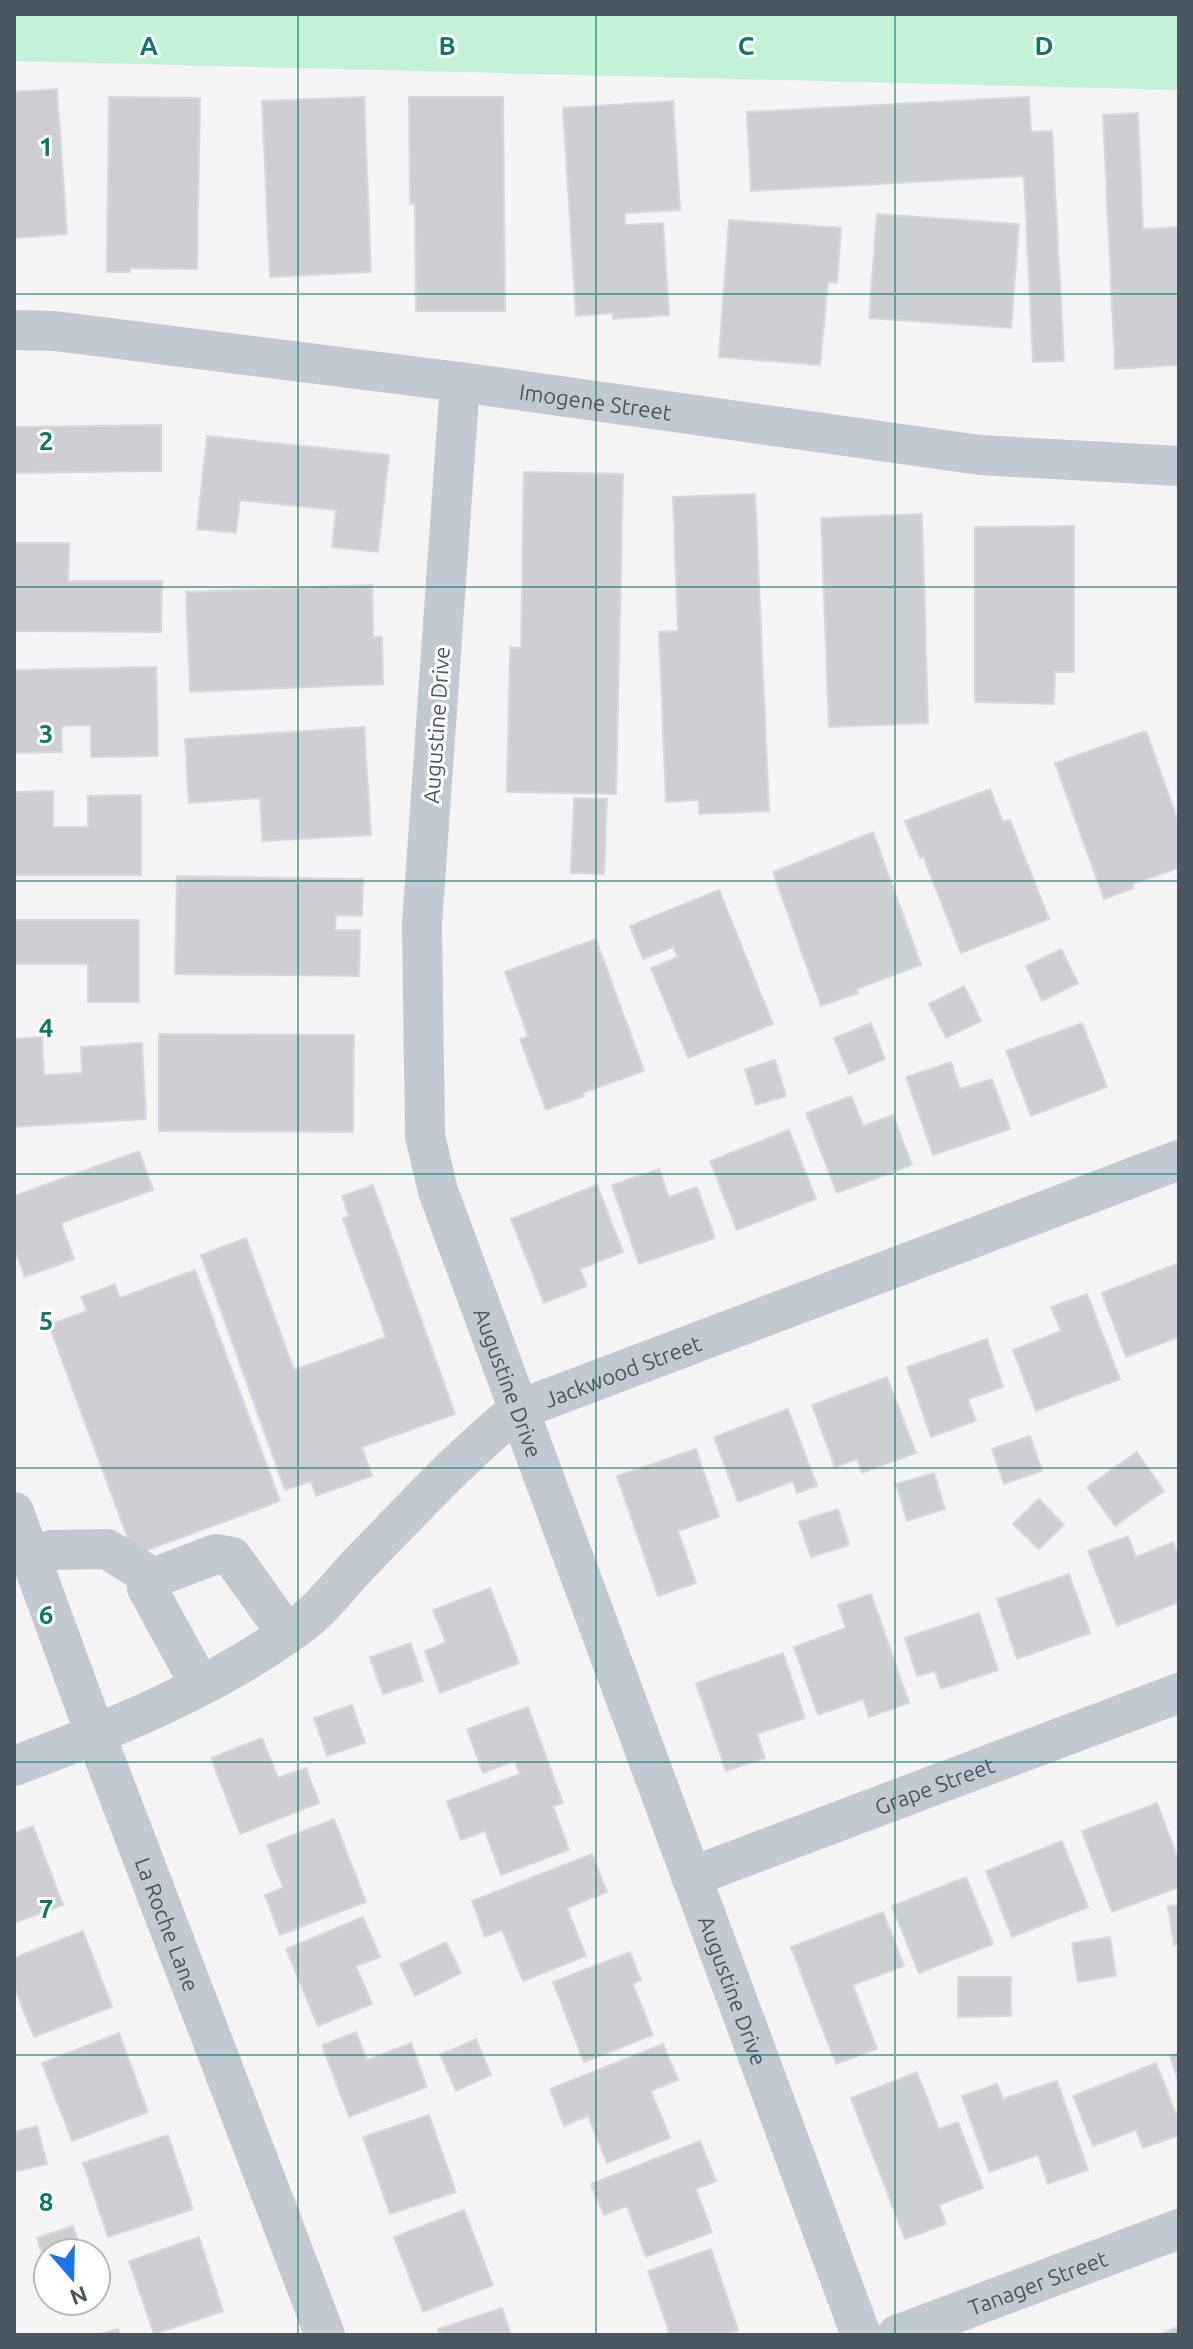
<svg xmlns="http://www.w3.org/2000/svg" width="1193" height="2349" font-family="Ubuntu,sans-serif">
	<rect width="100%" height="100%" fill="#f5f3f3"/>
	<!-- green -->
	<path fill="#c3f1d5" d="M14 14H1179V90L14 61Z"/>
	<!-- building -->
	<path fill="#cdcfd5" stroke="#d7d9de" stroke-width="2" d="M57 89 67 234 14 238V92Z
		M109 97 200 98 197 269 130 268V272H107Z
		M364 97 371 272 270 277 262 101Z
		M409 97H503L505 311H416L415 204H410Z
		M1029 97 1031 132 1052 131 1064 361 1033 362 1024 176 751 191 747 112Z
		M673 101 680 210 625 213V225L663 223 669 315 613 319V313L576 316 563 108Z
		M1138 113 1143 229 1179 227V365L1115 369 1103 115Z
		M877 214 1019 224 1011 328 869 318Z
		M729 220 841 228 837 283 828 282 820 365 719 357Z
		M161 425V471L14 473V427Z
		M207 436 389 455 378 552 332 547 336 510 240 500 236 533 197 529Z
		M524 472 623 474 616 794 507 792 510 647 521 648Z
		M755 494 769 811 699 814V800L666 802 659 632 678 631 673 497Z
		M922 514 928 723 829 727 821 518Z
		M1074 526V672H1055L1054 704 975 702V527Z
		M14 543H69L68 581H162L161 632 14 631Z
		M372 585 373 637H382L383 684 190 692 186 592Z
		M156 667 158 756 91 757V725L62 726V752L14 753V670Z
		M364 727 371 835 262 841 260 798 189 803 185 739Z
		M1146 731 1179 824V868L1132 884 1134 888 1104 899 1055 763Z
		M990 789 1003 822 1010 820 1049 919 961 953 923 856 920 858 905 821Z
		M53 791V827H88V796L141 795V875H14V792Z
		M574 798 607 799 604 874 571 873Z
		M873 832 921 965 856 989 858 993 821 1006 773 872Z
		M177 876 363 879 362 916 336 915 335 930H360L359 976 175 974Z
		M719 890 773 1024 688 1058 651 968 678 957 673 947 643 959 630 926Z
		M14 920H139V1002H88V964H14Z
		M596 939 644 1071 582 1093 584 1096 546 1110 520 1039 528 1036 505 972Z
		M1061 949 1078 983 1042 1001 1026 966Z
		M964 986 981 1021 946 1038 929 1004Z
		M871 1023 885 1059 849 1074 834 1038Z
		M1082 1023 1107 1087 1031 1116 1006 1051Z
		M159 1034 354 1035 353 1132 159 1131Z
		M42 1037 44 1075 82 1073 81 1047 142 1043 146 1119 14 1127V1039Z
		M775 1060 786 1096 756 1105 745 1069Z
		M951 1062 960 1089 992 1079 1010 1129 933 1155 906 1077Z
		M851 1096 863 1126 893 1115 912 1165 837 1193 806 1113Z
		M789 1130 816 1199 737 1230 710 1161Z
		M139 1151 153 1190 61 1223 74 1259 25 1277 14 1249V1196Z
		M659 1169 669 1197 697 1187 715 1238 639 1264 612 1185Z
		M373 1185 455 1414 362 1447 372 1476 316 1496 311 1481 285 1490 201 1255 246 1238 294 1370 386 1337 343 1219 349 1216 342 1196Z
		M597 1185 623 1252 580 1269 587 1286 544 1303 511 1219Z
		M1176 1264 1179 1272V1337L1126 1357 1102 1293Z
		M195 1270 280 1501 134 1555 49 1325 87 1311 81 1297 115 1284 120 1298Z
		M1087 1294 1120 1379 1036 1411 1013 1350 1061 1331 1051 1307Z
		M987 1339 1003 1387 968 1399 976 1421 931 1437 907 1367Z
		M887 1377 916 1453 862 1473 857 1459 835 1467 812 1405Z
		M788 1409 817 1486 797 1493 793 1481 738 1502 714 1437Z
		M1030 1436 1042 1471 1004 1484 992 1449Z
		M696 1449 719 1517 678 1531 696 1583 658 1596 617 1476Z
		M1137 1452 1164 1491 1115 1526 1087 1487Z
		M934 1473 945 1509 907 1521 896 1484Z
		M1039 1499 1064 1525 1039 1549 1013 1524Z
		M838 1509 849 1545 811 1557 799 1522Z
		M1128 1536 1136 1557 1173 1542 1179 1558V1602L1117 1626 1088 1551Z
		M1069 1574 1090 1633 1017 1659 997 1599Z
		M490 1588 519 1663 440 1693 425 1651 446 1642 433 1610Z
		M871 1594 909 1703 869 1717 863 1699 818 1715 794 1647 846 1628 838 1605Z
		M979 1613 998 1670 941 1689 935 1671 917 1676 905 1638Z
		M411 1643 423 1681 383 1694 370 1657Z
		M783 1653 805 1718 757 1734 765 1758 726 1771 696 1683Z
		M352 1705 365 1743 327 1756 314 1718Z
		M528 1707 563 1803 553 1806 569 1850 501 1875 485 1831 461 1840 447 1801 520 1774 515 1761 483 1773 467 1729Z
		M262 1738 278 1778 306 1768 319 1803 240 1834 211 1758Z
		M1157 1803 1179 1862V1887L1112 1912 1082 1831Z
		M334 1819 366 1902 280 1935 265 1895 283 1888 267 1845Z
		M33 1826 63 1905 14 1923V1833Z
		M1062 1841 1088 1907 1012 1937 986 1871Z
		M592 1854 607 1892 567 1908 586 1956 523 1981 502 1930 485 1937 472 1901Z
		M966 1877 993 1944 919 1973 892 1906Z
		M1179 1905V1944L1174 1945 1168 1906Z
		M883 1912 904 1966 853 1985 877 2049 836 2064 791 1947Z
		M363 1917 380 1957 356 1966 372 2004 318 2026 286 1949Z
		M83 1931 112 2007 34 2037 14 1986V1958Z
		M1110 1937 1116 1976 1078 1982 1072 1943Z
		M446 1942 461 1973 415 1996 400 1964Z
		M630 1952 641 1980 633 1984 653 2035 584 2062 553 1982Z
		M958 1977H1011V2016L958 2017Z
		M356 2032 367 2060 411 2043 427 2087 349 2117 322 2045Z
		M119 2033 148 2112 72 2141 42 2063Z
		M476 2039 491 2075 456 2091 440 2055Z
		M663 2044 678 2080 651 2091 670 2138 607 2163 588 2116 564 2126 550 2089Z
		M1179 2053V2083L1170 2056Z
		M1156 2063 1179 2121V2135L1143 2148 1136 2130 1093 2146 1073 2096Z
		M917 2072 939 2129 958 2122 983 2188 939 2205 946 2224 905 2239 851 2098Z
		M1057 2081 1088 2170 1048 2184 1038 2155 989 2172 962 2096 997 2084 1003 2099Z
		M429 2115 456 2192 390 2214 363 2137Z
		M37 2126 47 2164 14 2172V2132Z
		M168 2135 193 2209 108 2237 83 2163Z
		M700 2141 716 2181 696 2189 712 2232 646 2257 627 2206 604 2215 591 2184Z
		M464 2210 493 2285 423 2312 394 2237Z
		M73 2226 82 2253H48V2271L37 2238Z
		M199 2237 223 2311 154 2334 129 2261Z
		M711 2249 738 2330 725 2335H670L648 2271Z
		M502 2308 511 2335H440L438 2329Z
		M1179 2326V2335H1164L1163 2333Z
		M118 2329 120 2335H97Z"/>
	<g fill="none" stroke-linecap="round" stroke-linejoin="round">
		<!-- minor -->
		<g stroke="#c1cad2" stroke-width="40">
			<path id="s1" d="M14 330 55 331 460 382 980 455 1179 466"/>
			<path id="s2" d="M460 382 422 924 425 1136 438 1191 861 2335"/>
			<path id="s3" d="M14 1512 96 1736 325 2335"/>
			<path d="M31 1559 52 1550 107 1549 153 1578"/>
			<path d="M200 1685 147 1588 153 1578 216 1554 232 1557 287 1634"/>
			<path id="s4" d="M14 1766C108 1731 216 1687 297 1627 321 1610 341 1583 361 1562 412 1510 461 1456 518 1410L1179 1160"/>
			<path id="s5" d="M691 1877 1179 1693"/>
			<path id="s6" d="M897 2335 1179 2229"/>
		</g>
	</g>
	<!-- grid -->
	<path fill="none" stroke="#0f766e" stroke-width="2" stroke-opacity="0.55" d="M298 14V2335M596 14V2335M895 14V2335M14 294H1179M14 587H1179M14 881H1179M14 1174H1179M14 1468H1179M14 1762H1179M14 2055H1179"/>
	<g text-anchor="middle" dominant-baseline="central" stroke-width="6" stroke-linejoin="round" paint-order="stroke">
		<!-- street labels -->
		<g font-size="22" fill="#4a5661" stroke="#fff">
			<text stroke="none"><textPath href="#s1" startOffset="586">Imogene Street</textPath></text>
			<text transform="translate(436 725) rotate(-86)">Augustine Drive</text>
			<text stroke="none"><textPath href="#s4" startOffset="738">Jackwood Street</textPath></text>
			<text stroke="none"><textPath href="#s2" startOffset="1016">Augustine Drive</textPath></text>
			<text stroke="none"><textPath href="#s5" startOffset="260">Grape Street</textPath></text>
			<text stroke="none"><textPath href="#s3" startOffset="440">La Roche Lane</textPath></text>
			<text stroke="none"><textPath href="#s2" startOffset="1664">Augustine Drive</textPath></text>
			<text stroke="none"><textPath href="#s6" startOffset="150">Tanager Street</textPath></text>
		</g>
	</g>
	<g font-size="26" text-anchor="middle" font-weight="bold" fill="#0f766e" stroke="#fff" stroke-width="6" stroke-linejoin="round" paint-order="stroke">
		<text x="149" y="55">A</text>
		<text x="447" y="55">B</text>
		<text x="746" y="55">C</text>
		<text x="1044" y="55">D</text>
		<text x="46" y="156">1</text>
		<text x="46" y="450">2</text>
		<text x="46" y="743">3</text>
		<text x="46" y="1037">4</text>
		<text x="46" y="1330">5</text>
		<text x="46" y="1624">6</text>
		<text x="46" y="1918">7</text>
		<text x="46" y="2211">8</text>
	</g>
	<!-- border -->
	<rect width="1193" height="2349" fill="none" stroke="#4a5661" stroke-width="32"/>
	<!-- north arrow -->
	<g transform="translate(72 2277) rotate(160)"><circle r="38" fill="#ffffff" stroke="#b7bbc0" stroke-width="2"/>
	<path d="M0-6L14 30L0 20L-14 30Z" fill="#1a73e8"/>
	<text y="-12" font-size="22" font-weight="bold" text-anchor="middle" fill="#4a5661">N</text>
	</g>
</svg>
